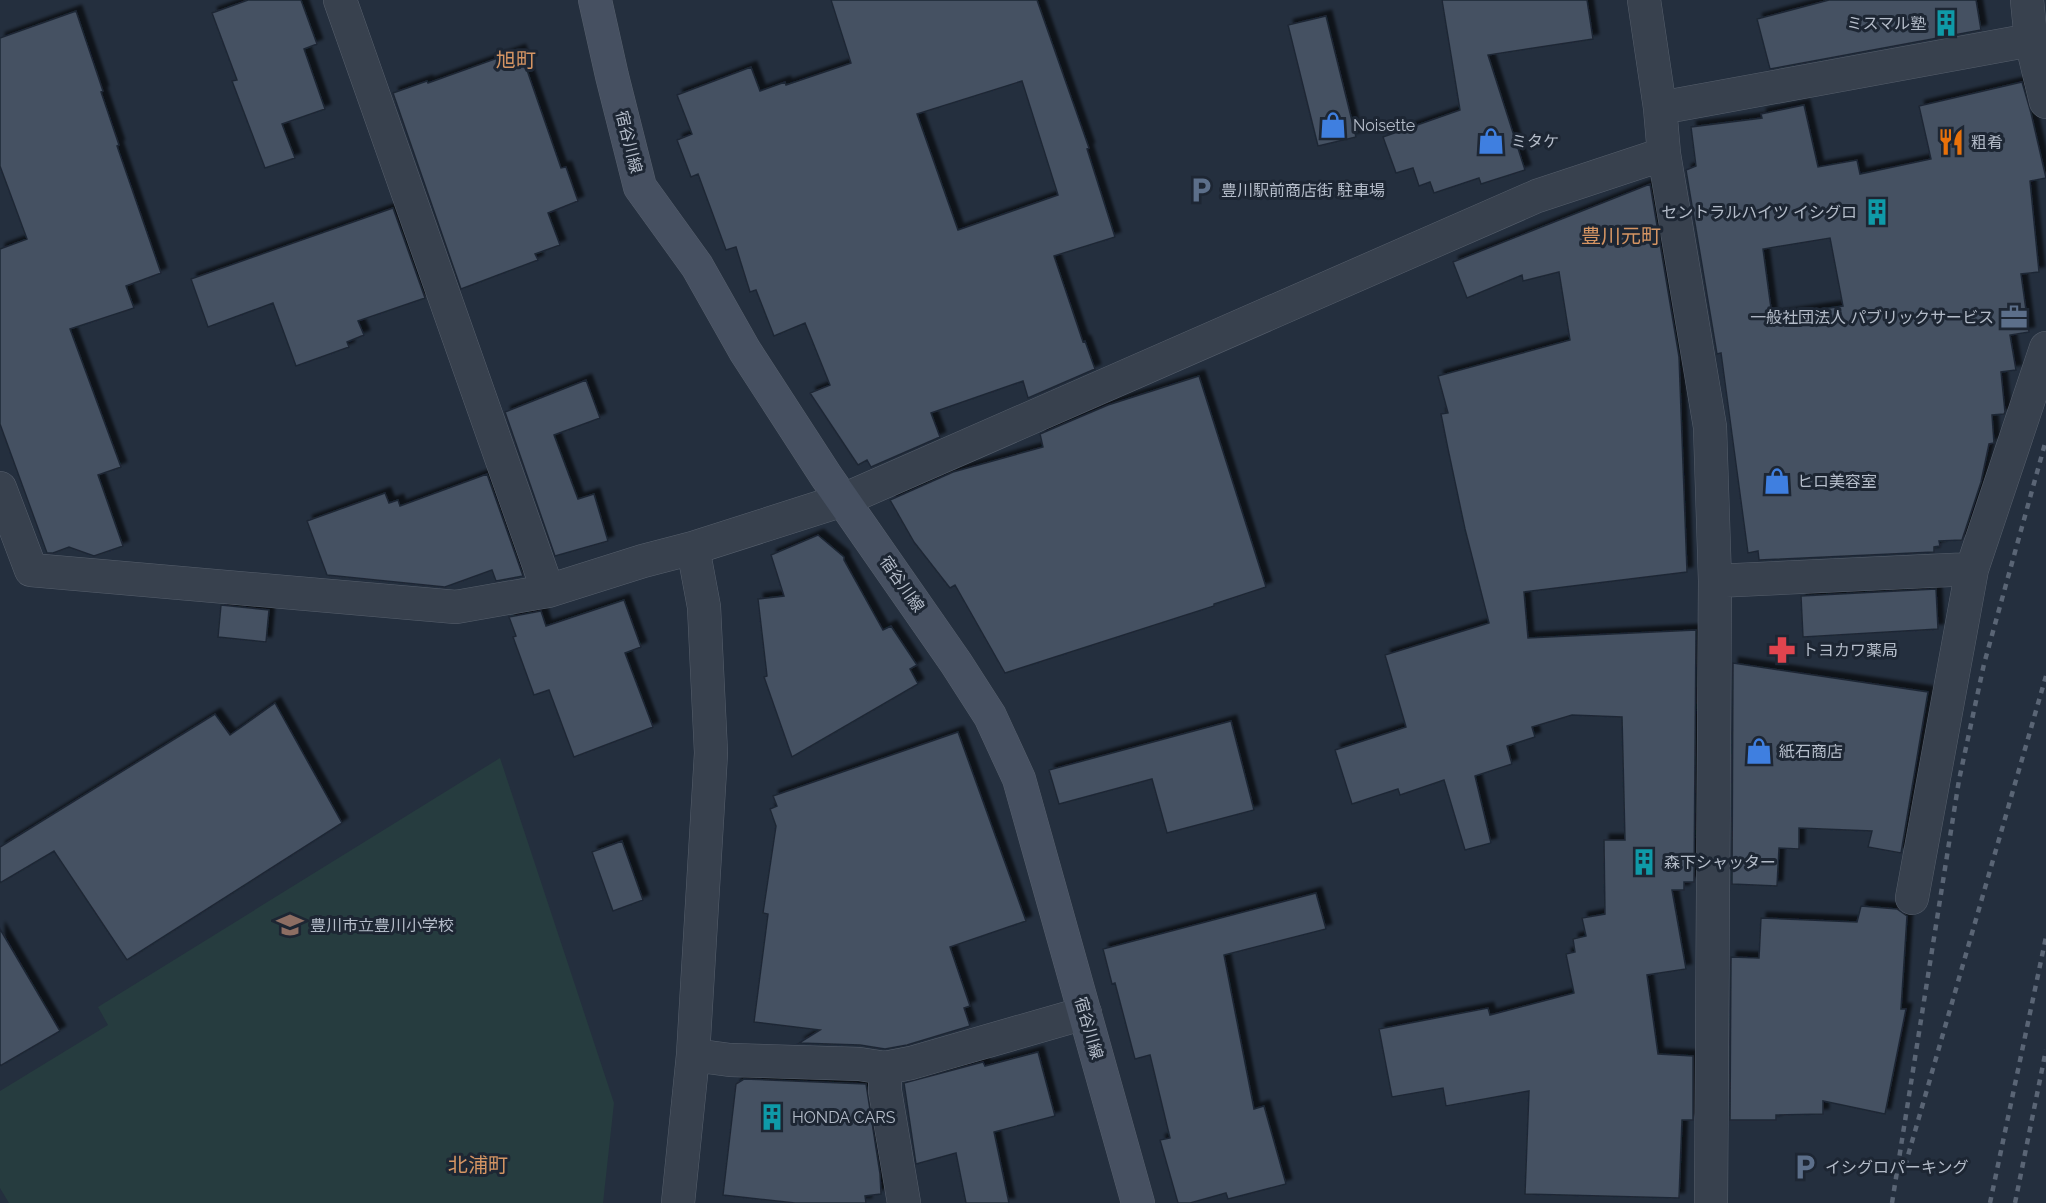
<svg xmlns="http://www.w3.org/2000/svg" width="2046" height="1203" font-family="Raleway,'Noto Sans JP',sans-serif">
	<defs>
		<filter id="shadow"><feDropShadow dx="5.5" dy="-5.5" stdDeviation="1.5" flood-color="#0009"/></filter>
	</defs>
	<rect width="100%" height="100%" fill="#242f3e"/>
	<!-- green -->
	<path fill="#263c3f" d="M500 758 614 1103 603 1203H9L0 1188V1091L108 1025 98 1007Z"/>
	<!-- building -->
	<path fill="#455162" stroke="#1f2835" stroke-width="1.5" fill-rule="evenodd" filter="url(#shadow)" d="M248 0H301L317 44 304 49 325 109 282 124 295 158 265 168 232 81 237 80 212 13Z
		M831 0H1037L1089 148 1087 149 1115 237 1054 256 1083 342 1085 341 1095 369 1028 398 1023 381 931 413 940 437 871 467 867 460 858 465 810 393 830 385 805 323 774 336 756 290 750 292 736 247 726 250 698 174 691 177 677 140 692 134 677 95 751 67 760 91 785 82 786 85 851 63ZM1022 81 1058 195 958 230 917 114Z
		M1442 0H1587L1593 39 1488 55 1525 170 1481 184 1479 178 1434 193 1430 182 1419 186 1413 168 1396 173 1383 137 1460 110Z
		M1829 0H1976L1981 30 1770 69 1757 19Z
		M76 11 103 91 101 92 119 145 117 146 161 273 126 286 134 308 70 329 121 467 98 475 123 546 94 556 69 547 53 553H47L0 424V249L27 239 0 166V38Z
		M1326 16 1356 137 1318 146 1288 25Z
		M520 50 561 168 566 167 578 201 548 213 560 245 535 254 538 260 461 289 393 93 427 81 428 83Z
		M2022 82 2031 113 2046 178 2030 181 2039 272 2021 274 2029 332 2010 335 2016 370 2001 372 2005 412 2004 414 1992 415 1994 443 1989 444 1981 482 1962 540 1939 541 1940 546 1934 547V552L1759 560 1758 551 1748 553 1721 353 1717 354 1686 170 1696 166 1691 127 1762 118 1761 114 1804 105 1818 167 1857 160 1860 174 1931 159 1919 106ZM1830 238 1843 306 1772 316 1763 249Z
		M1650 184 1679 357 1687 572 1524 592 1528 638 1696 630 1694 882H1684V890H1672L1686 969 1647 975 1658 1054 1693 1056V1120H1682L1679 1198 1525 1194 1529 1091 1446 1106 1443 1088 1392 1097 1379 1029 1488 1008 1490 1015 1574 993 1566 954 1575 952 1573 939 1586 936 1582 918 1605 914 1604 840H1625L1622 717 1572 715 1532 727 1535 737 1507 746 1512 764 1475 776 1491 843 1465 850 1444 780 1400 795 1398 789 1352 804 1335 750 1406 727 1385 655 1489 623 1465 529 1448 449 1441 414 1448 413 1438 376 1570 340 1559 272 1523 281 1522 275 1467 298 1453 262Z
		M393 208 425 298 358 321 364 335 347 342 349 347 296 366 273 303 208 327 191 279Z
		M1199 376 1266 587 1214 604V606L1005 673 955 585 950 588 914 542 890 500 953 472 1043 447 1040 434 1108 405Z
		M586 380 600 418 554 435 578 499 594 494 608 541 555 556 505 412Z
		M487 474 523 576 496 581 492 570 445 587 327 575 307 521 385 493 389 503 398 500 400 506Z
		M818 535 844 557V560L883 630 891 626 917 665 910 669 918 684 792 757 764 677 767 676 758 599 784 596 771 555Z
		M1936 589 1938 629 1803 637 1801 596Z
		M624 600 641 647 625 653 653 727 574 757 549 690 534 695 513 637 516 636 509 617 541 611 546 626Z
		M221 605 269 610 266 642 218 637Z
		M1733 663 1928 692 1901 853 1868 847 1872 831 1799 828V849L1779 848 1777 886 1732 884Z
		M275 703 342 823 127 960 54 851 0 883V847L215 714 230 735Z
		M1231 721 1254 810 1167 833 1152 779 1059 804 1049 770Z
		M958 732 1026 921 950 947 970 1006 964 1008 970 1026 907 1045 885 1049 860 1045 799 1043 820 1030 754 1022 768 914 763 913 776 826 770 809 777 806 773 796Z
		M622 841 643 900 613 911 592 852Z
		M1316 893 1326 929 1224 955 1254 1109 1264 1106 1286 1184 1228 1199 1226 1193 1190 1203H1178L1160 1140 1170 1138 1150 1055 1135 1059 1115 983 1112 984 1103 949Z
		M1861 906 1897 909 1907 916 1901 1009H1906L1885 1114 1823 1101V1114L1776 1115V1120H1730L1731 957 1759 958 1761 918 1857 922Z
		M0 929 60 1031 0 1066Z
		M1038 1052 1055 1116 994 1132 1009 1203H966L956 1153 916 1164 904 1083 983 1062 985 1066Z
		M744 1079 866 1084 880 1174 881 1194 865 1196 866 1203H795L723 1195 736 1084Z"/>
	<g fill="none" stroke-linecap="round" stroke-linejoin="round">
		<defs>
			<path id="street" d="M340 0 548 591
				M1644 0 1660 108 1664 154 1710 427 1715 581 1711 1203
				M2027 0 2031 40 2046 102
				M1660 108 2031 40
				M0 488 31 570 456 607 548 591 643 561 693 548 843 500 1537 196 1664 154
				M1715 581 1972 569
				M1912 898 1972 569 2046 348
				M693 1055 730 1060 859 1064 885 1068 911 1063 1085 1013
				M885 1068V1091L904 1203
				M678 1203 693 1055 711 753 704 607 693 548"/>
			<path id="secondary" d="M595 0 612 76 640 187 697 266 745 351 826 476 956 663 990 716 1019 779 1138 1203"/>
		</defs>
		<!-- street casing -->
		<use href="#street" stroke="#565f6c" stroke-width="34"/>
		<!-- secondary casing -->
		<use href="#secondary" stroke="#565f6c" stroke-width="34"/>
		<!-- street -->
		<use href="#street" stroke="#38414e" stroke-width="33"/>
		<!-- secondary -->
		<use href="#secondary" stroke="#465061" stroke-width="33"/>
		<!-- rail -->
		<path stroke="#5a6575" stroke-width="4.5" stroke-dasharray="6 6" stroke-linecap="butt" d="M1905 1166 2046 676
			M1892 1203 1959 780 1984 664 2046 440
			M1990 1203 2046 937
			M2015 1203 2046 1050"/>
	</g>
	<!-- icons -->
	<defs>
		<symbol id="building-bare" viewBox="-9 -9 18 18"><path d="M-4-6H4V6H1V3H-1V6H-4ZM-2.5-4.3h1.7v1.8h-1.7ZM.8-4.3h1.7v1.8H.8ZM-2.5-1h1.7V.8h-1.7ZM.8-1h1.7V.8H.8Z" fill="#0f9aa8" stroke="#1d2633" stroke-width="2.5" paint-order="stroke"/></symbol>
		<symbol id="shop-bare" viewBox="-9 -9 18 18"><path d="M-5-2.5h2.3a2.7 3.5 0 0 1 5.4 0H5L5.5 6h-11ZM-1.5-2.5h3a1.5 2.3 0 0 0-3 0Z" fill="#3f7fe0" stroke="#1d2633" stroke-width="2.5" paint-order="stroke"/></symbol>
		<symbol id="restaurant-bare" viewBox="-9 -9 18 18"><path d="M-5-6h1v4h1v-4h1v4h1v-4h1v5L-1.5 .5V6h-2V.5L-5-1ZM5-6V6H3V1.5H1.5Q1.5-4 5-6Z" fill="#e8710a" stroke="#1d2633" stroke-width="2.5" paint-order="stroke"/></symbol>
		<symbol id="parking-bare" viewBox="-9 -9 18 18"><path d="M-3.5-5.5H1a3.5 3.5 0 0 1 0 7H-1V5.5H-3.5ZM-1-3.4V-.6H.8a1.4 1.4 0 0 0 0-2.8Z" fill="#5c6f8a" stroke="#1d2633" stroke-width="2.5" paint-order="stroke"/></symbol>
		<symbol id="office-bare" viewBox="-9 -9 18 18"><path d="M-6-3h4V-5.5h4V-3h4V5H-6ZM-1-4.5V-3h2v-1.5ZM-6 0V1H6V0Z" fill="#5c6f8a" stroke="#1d2633" stroke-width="2.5" paint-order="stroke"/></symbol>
		<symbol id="pharmacy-bare" viewBox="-9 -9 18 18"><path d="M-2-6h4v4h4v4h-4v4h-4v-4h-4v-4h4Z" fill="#e0444e" stroke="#1d2633" stroke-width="2.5" paint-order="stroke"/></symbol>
		<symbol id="school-bare" viewBox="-9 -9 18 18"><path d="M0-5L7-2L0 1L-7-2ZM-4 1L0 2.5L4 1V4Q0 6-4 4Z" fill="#8d6e63" stroke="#1d2633" stroke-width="2.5" paint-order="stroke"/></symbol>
	</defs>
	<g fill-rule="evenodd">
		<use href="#building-bare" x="1927" y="4" width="38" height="38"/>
		<use href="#shop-bare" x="1314" y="106" width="38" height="38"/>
		<use href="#shop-bare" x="1472" y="122" width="38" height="38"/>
		<use href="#restaurant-bare" x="1932" y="123" width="38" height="38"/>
		<use href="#parking-bare" x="1182" y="171" width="38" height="38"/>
		<use href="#building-bare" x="1858" y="193" width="38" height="38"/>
		<use href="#office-bare" x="1995" y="298" width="38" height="38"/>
		<use href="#shop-bare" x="1758" y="462" width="38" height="38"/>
		<use href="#pharmacy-bare" x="1763" y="631" width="38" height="38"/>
		<use href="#shop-bare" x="1740" y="732" width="38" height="38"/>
		<use href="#building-bare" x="1625" y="843" width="38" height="38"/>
		<use href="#school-bare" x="271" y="906" width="38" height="38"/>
		<use href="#building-bare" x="753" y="1098" width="38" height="38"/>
		<use href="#parking-bare" x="1786" y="1148" width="38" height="38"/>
	</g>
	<g text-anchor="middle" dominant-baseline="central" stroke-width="6" stroke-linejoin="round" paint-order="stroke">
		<!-- poi labels -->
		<g font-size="16" fill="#b4bcc9" stroke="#1d2633" text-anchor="start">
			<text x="1926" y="23" text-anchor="end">ミスマル塾</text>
			<text x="1353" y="125">Noisette</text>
			<text x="1511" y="141">ミタケ</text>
			<text x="1971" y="142">粗肴</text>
			<text x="1221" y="190">豊川駅前商店街 駐車場</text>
			<text x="1857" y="212" text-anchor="end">セントラルハイツ イシグロ</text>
			<text x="1994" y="317" text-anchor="end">一般社団法人 パブリックサービス</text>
			<text x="1797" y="481">ヒロ美容室</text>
			<text x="1802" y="650">トヨカワ薬局</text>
			<text x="1779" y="751">紙石商店</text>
			<text x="1664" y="862">森下シャッター</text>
			<text x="310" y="925">豊川市立豊川小学校</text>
			<text x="792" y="1117">HONDA CARS</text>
			<text x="1825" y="1167">イシグロパーキング</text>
		</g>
		<!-- street labels -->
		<g font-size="16" fill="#b4bcc9" stroke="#1d2633">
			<text transform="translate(629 142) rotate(76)">宿谷川線</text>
			<text transform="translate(902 584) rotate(55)">宿谷川線</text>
			<text transform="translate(1089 1028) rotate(74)">宿谷川線</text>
		</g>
		<!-- quarter labels -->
		<g font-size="20" fill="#d59563" stroke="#1d2633">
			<text x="516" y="60">旭町</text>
			<text x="1621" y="236">豊川元町</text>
			<text x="478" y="1165">北浦町</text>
		</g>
	</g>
</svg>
